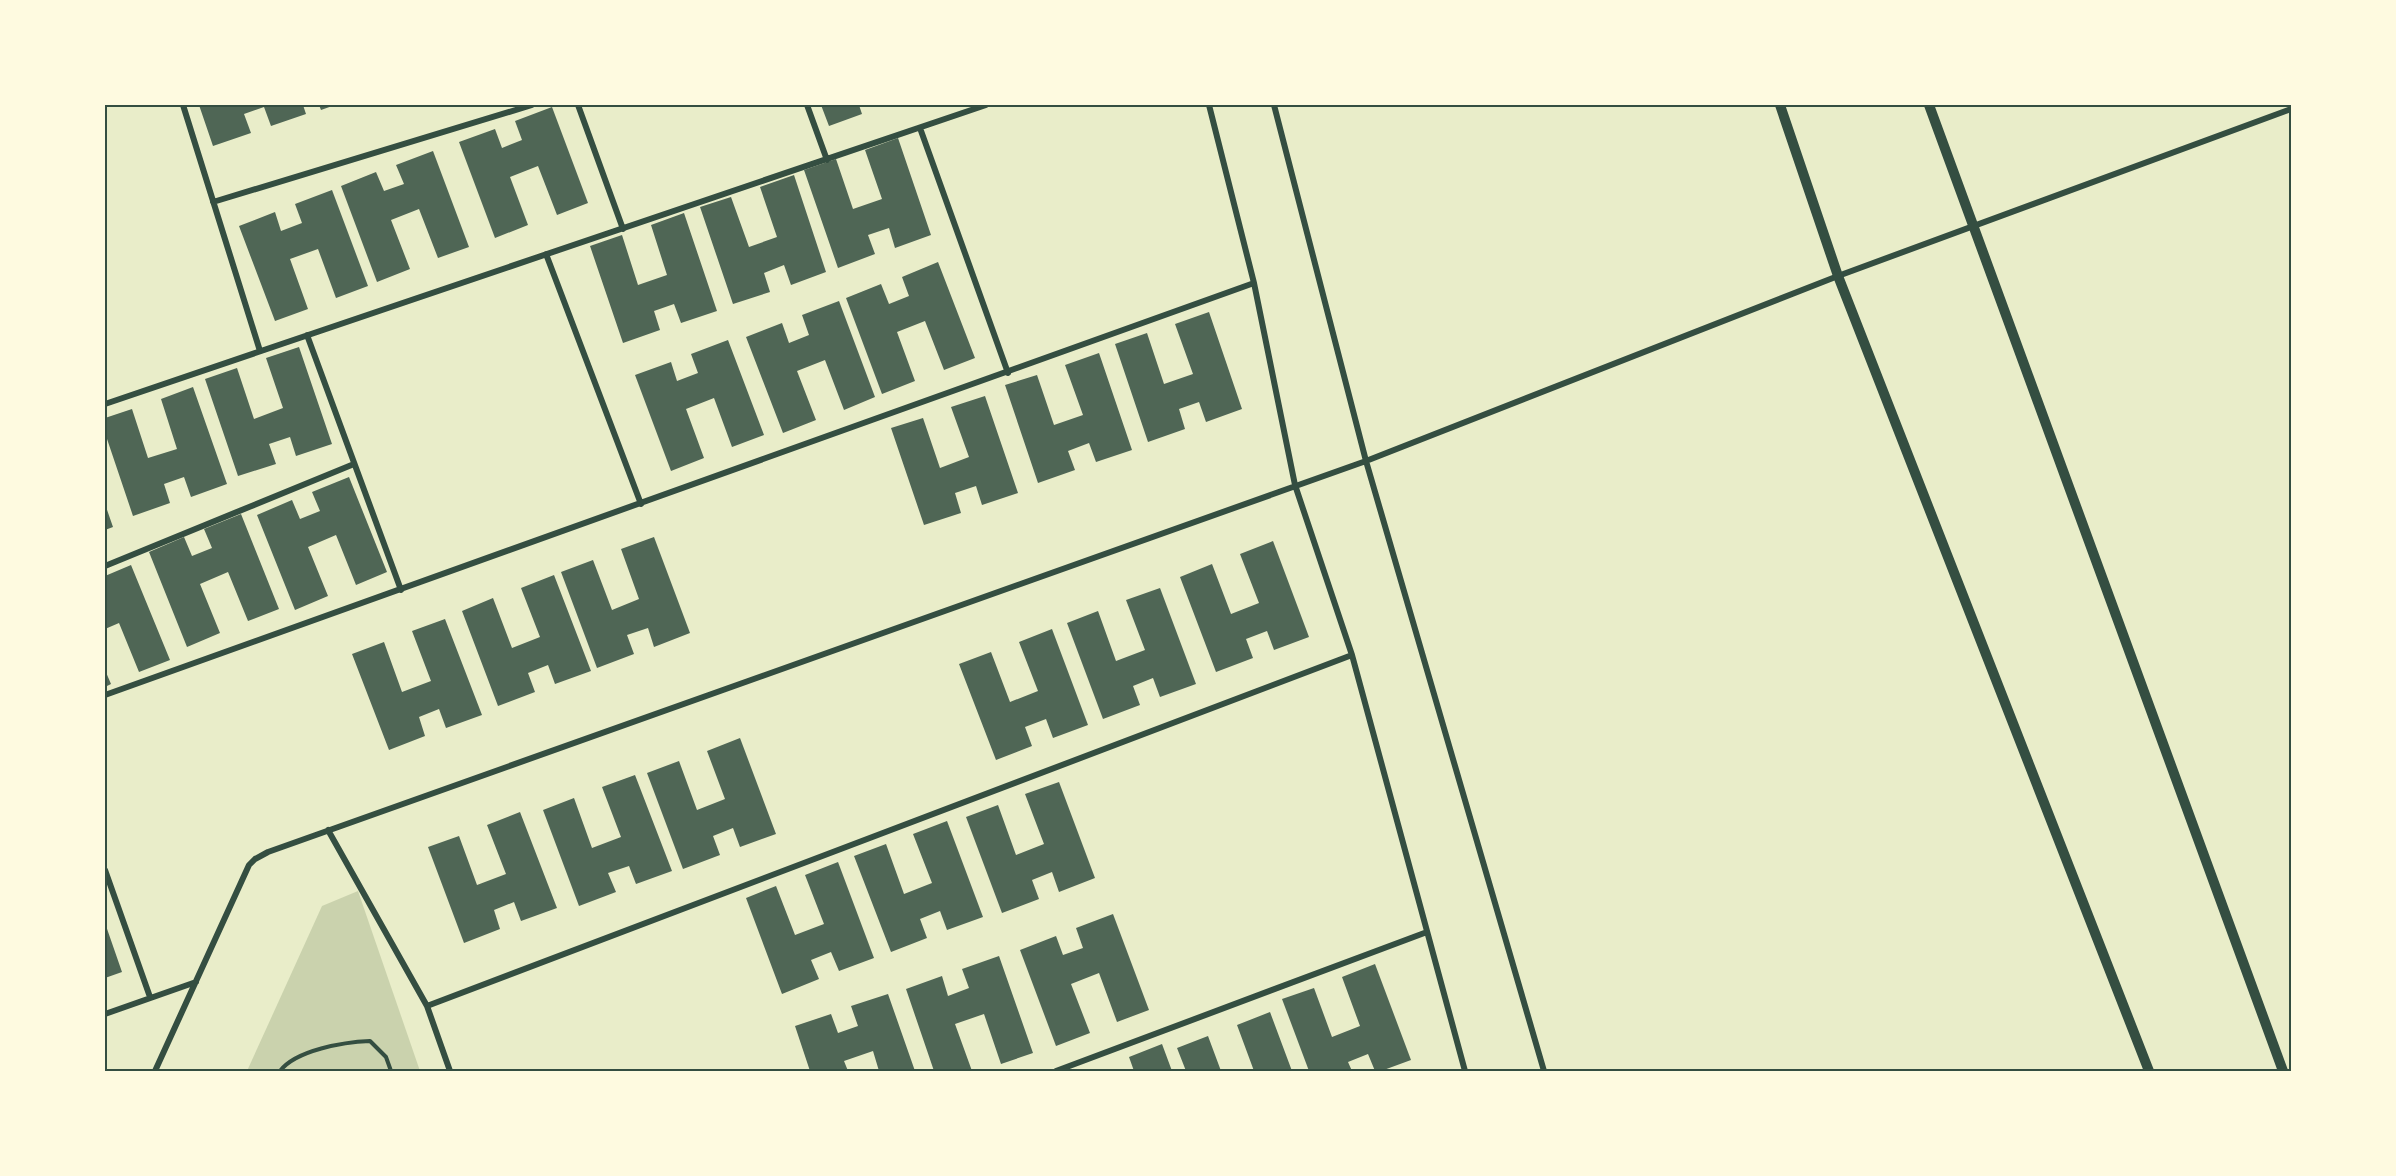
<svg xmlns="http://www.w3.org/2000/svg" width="2396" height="1176" font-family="Jost,sans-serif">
	<rect width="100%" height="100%" fill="#e9edc9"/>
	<!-- green -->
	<path fill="#cad2ad" d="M358 891 420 1071H247L322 906Z"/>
	<!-- building -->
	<path fill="#4f6655" d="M199 105H303L306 114 271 126 264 107 244 114 251 133 213 146Z
		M319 105H335L321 110Z
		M821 105H859L862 114 829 126Z
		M552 107 588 203 557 215 538 166 510 177 528 225 495 238 459 142 495 129 502 148 522 140 515 121Z
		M898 138 931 235 895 248 889 228 868 235 875 254 838 268 804 170 836 159 853 209 882 199 865 150Z
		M433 151 469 247 438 258 419 209 391 220 410 269 377 282 341 186 376 172 384 191 404 184 396 165Z
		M794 175 826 272 791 285 784 265 764 273 770 292 733 304 700 207 731 197 749 247 777 237 760 187Z
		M332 190 368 286 336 298 318 249 290 259 308 309 275 321 239 226 275 212 281 231 302 223 295 204Z
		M684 213 717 311 681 323 674 304 654 311 660 330 623 343 590 246 622 235 638 285 667 275 651 225Z
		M938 262 975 358 944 370 925 321 897 332 915 381 882 394 846 298 881 284 889 304 909 296 902 277Z
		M839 301 875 397 844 410 825 360 797 371 816 420 783 433 746 337 782 323 789 343 809 335 802 315Z
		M1209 312 1242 409 1206 422 1199 402 1179 409 1185 429 1148 442 1115 344 1147 333 1164 384 1193 374 1175 324Z
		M728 340 764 435 732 447 714 398 686 409 704 458 671 471 635 375 671 362 677 381 698 373 691 354Z
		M299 347 332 444 296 456 290 437 269 444 276 464 238 476 205 379 237 368 254 419 283 408 266 358Z
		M1099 353 1132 450 1096 462 1089 443 1068 451 1075 470 1038 483 1005 385 1037 375 1054 425 1083 415 1065 365Z
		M193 387 227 484 191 497 184 477 164 484 170 503 133 516 105 433V418L132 409 148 458 177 449 161 399Z
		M985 396 1018 493 982 505 976 486 955 493 961 513 924 525 891 428 923 418 940 468 969 457 951 407Z
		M349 477 387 572 356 585 336 535 308 547 328 596 295 610 257 515 292 500 300 519 320 511 312 492Z
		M105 504 113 527 105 530Z
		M241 514 279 609 248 621 228 572 200 584 220 633 187 647 149 552 184 537 192 556 212 548 204 529Z
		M654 537 690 633 654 647 648 628 627 635 634 654 597 668 561 572 593 560 612 610 639 599 621 549Z
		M1273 541 1309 637 1274 650 1267 631 1246 639 1253 658 1216 672 1180 577 1212 564 1231 614 1259 603 1240 554Z
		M131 565 170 660 139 672 119 623 105 629V576Z
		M554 575 591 671 555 684 548 665 528 673 535 692 498 706 462 611 493 598 512 648 540 637 521 588Z
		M1160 588 1196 684 1160 697 1153 678 1133 686 1140 705 1103 719 1067 623 1098 611 1116 661 1145 650 1126 600Z
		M445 619 482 715 446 728 439 709 419 717 425 736 389 750 352 654 384 642 402 692 431 681 412 631Z
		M1052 629 1088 725 1053 738 1046 719 1025 727 1032 746 996 760 959 664 991 652 1010 702 1038 691 1019 642Z
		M105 670 111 684 105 687Z
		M740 738 776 834 740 847 733 828 713 836 720 855 683 869 647 773 679 761 697 810 725 799 707 751Z
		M635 775 672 871 636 884 629 866 608 873 616 892 579 906 543 810 574 798 592 848 621 837 602 787Z
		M1059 782 1095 878 1059 892 1052 872 1032 880 1039 899 1002 913 966 817 998 805 1016 855 1044 844 1025 794Z
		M520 812 557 908 521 921 514 902 494 910 500 929 464 943 428 847 459 836 477 885 506 874 487 825Z
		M947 821 983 917 947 930 940 911 920 919 927 938 891 952 854 856 886 844 904 894 932 883 913 834Z
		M838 862 874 958 839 971 831 952 811 960 819 979 782 994 746 898 776 886 795 935 824 924 805 875Z
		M1113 914 1149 1010 1117 1022 1099 973 1071 984 1090 1033 1056 1046 1020 950 1056 936 1063 955 1083 948 1076 928Z
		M105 923 122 972 105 978Z
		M999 956 1033 1053 1001 1064 984 1014 955 1024 972 1071H934L906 989 942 976 948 996 969 988 962 969Z
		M1375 964 1411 1060 1381 1071H1375L1368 1054 1348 1062 1352 1071H1309L1282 999 1314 988 1332 1037 1360 1026 1342 977Z
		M888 994 915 1071H879L873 1051 844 1061 848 1071H810L795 1026 831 1014 838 1033 858 1026 851 1006Z
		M1270 1012 1292 1071H1254L1237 1025Z
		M1208 1036 1221 1071H1186L1177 1048Z
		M1162 1044 1172 1071H1134L1129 1057Z"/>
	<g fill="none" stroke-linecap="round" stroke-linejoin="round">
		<!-- path -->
		<path stroke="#344e41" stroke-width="4" d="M280 1071C296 1050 344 1042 370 1041L386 1057 391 1071"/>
		<!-- minor -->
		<path stroke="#344e41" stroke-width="6" d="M183 105 260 351
			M578 105 623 229
			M807 105 827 160
			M1209 105 1254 283 1295 485 1352 655 1465 1071
			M1274 105 1366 461 1544 1071
			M920 128 1008 373
			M213 202 532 105
			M546 254 641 504
			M307 335 401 590
			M105 404 986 105
			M105 566 354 464
			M105 695 1254 283
			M328 830 427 1006 450 1071
			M105 870 150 997
			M427 1006 1352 655
			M105 1014 196 982
			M155 1071 249 865 255 859 268 852 1366 461 1838 276 2291 109
			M1056 1071 1427 932"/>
		<!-- tertiary -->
		<path stroke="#344e41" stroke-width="10" d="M1780 105 1838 276 2149 1071
			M1929 105 2283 1071"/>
	</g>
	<!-- border -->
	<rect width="2396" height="1176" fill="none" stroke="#fefae0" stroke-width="213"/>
	<rect x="106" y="106" width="2184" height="964" fill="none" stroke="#344e41" stroke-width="2"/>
</svg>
